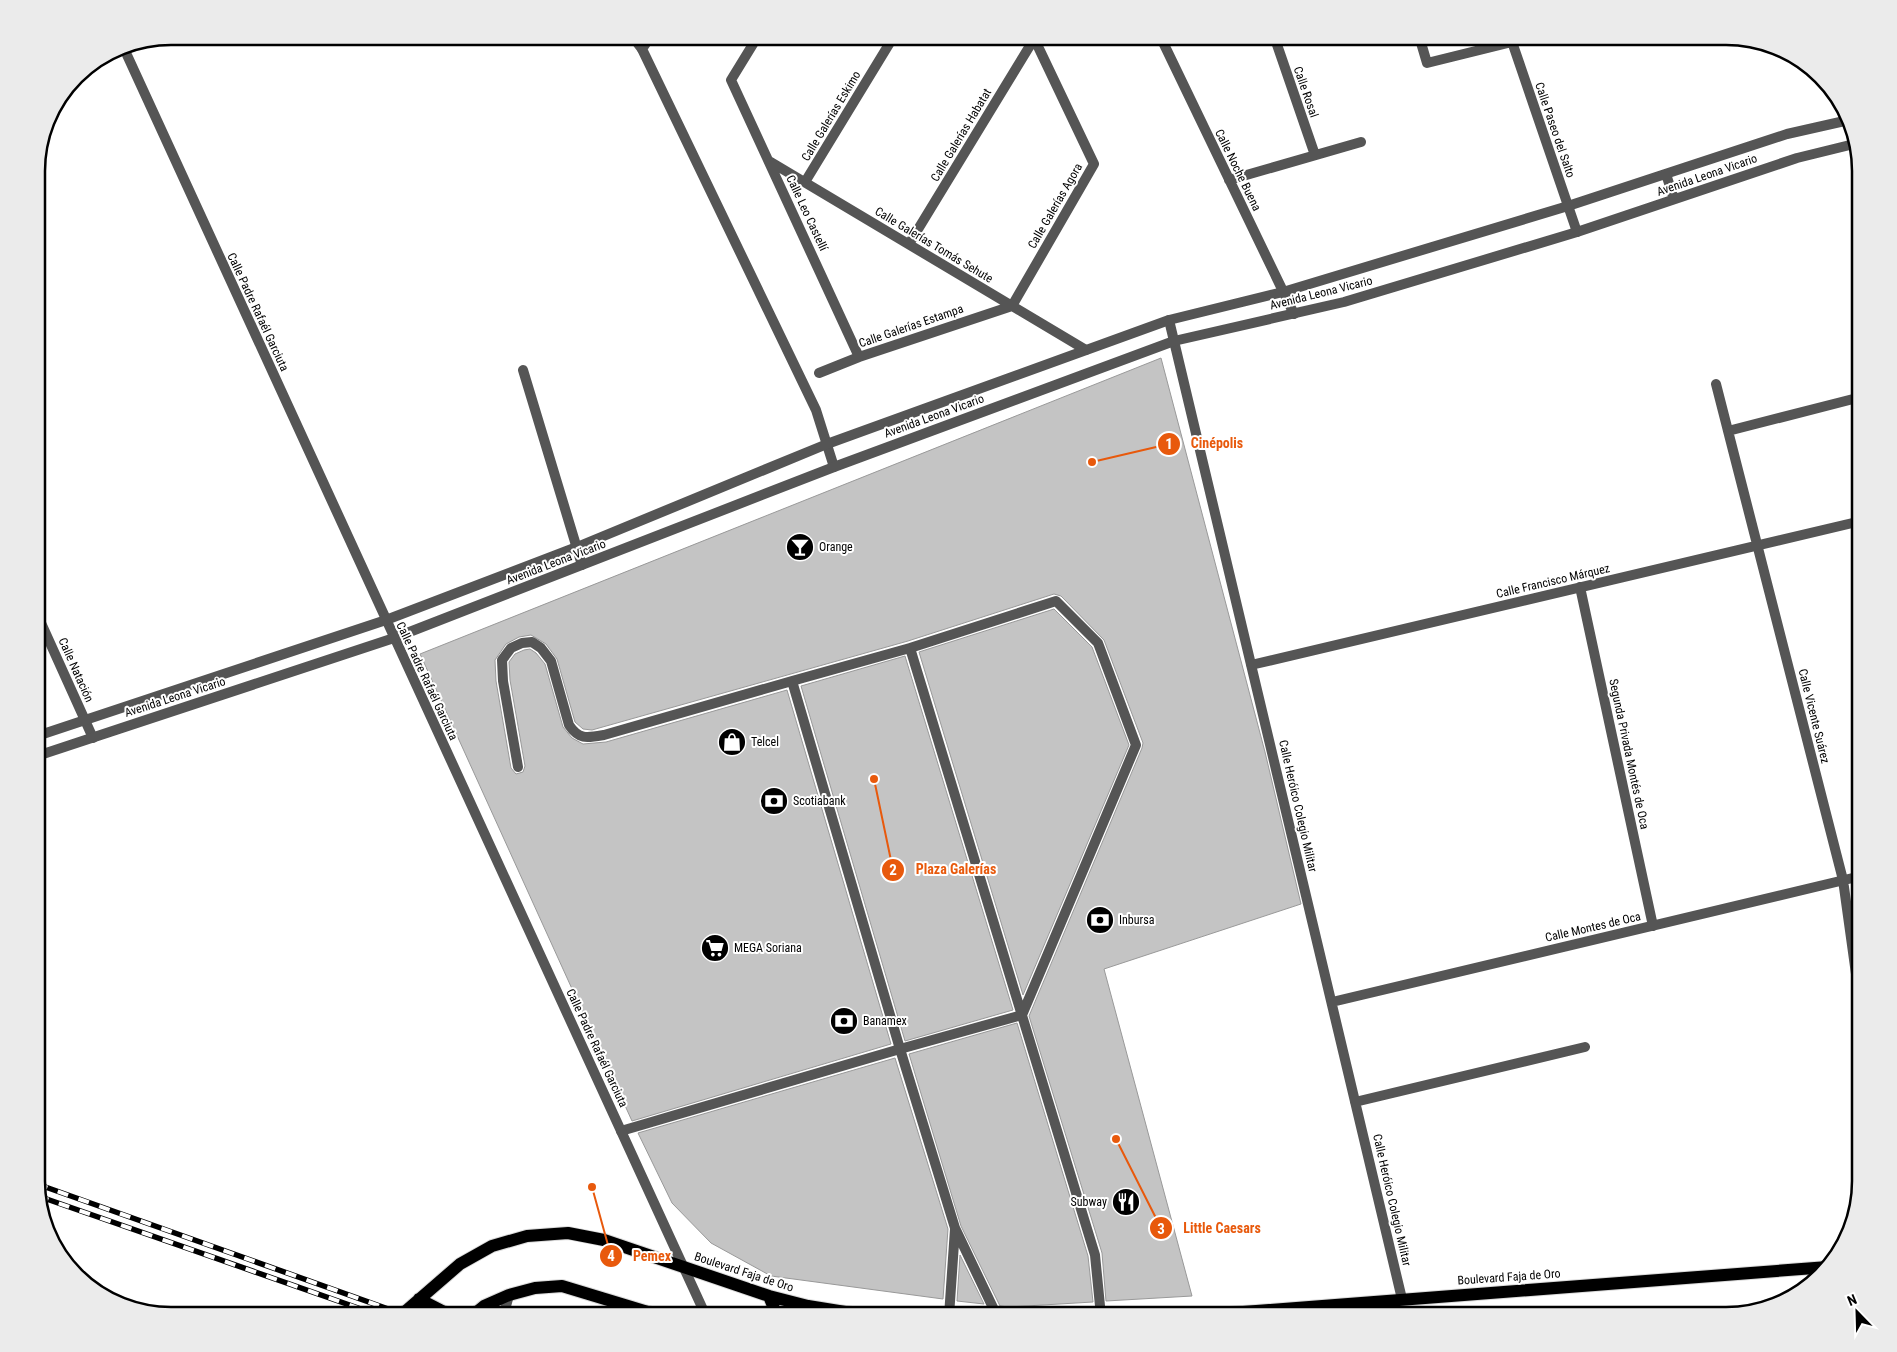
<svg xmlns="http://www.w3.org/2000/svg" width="1897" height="1352" font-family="'Roboto Condensed',sans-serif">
	<rect width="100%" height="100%" fill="#fff"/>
	<!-- building -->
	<path fill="#c4c4c4" stroke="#999" d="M1161 358 1265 752 1301 904 1104 969 1192 1296 1106 1301 1102 1253 1029 1016 1142 748 1143 743 1104 640 1061 596 1054 594 908 641 592 730 583 729 575 722 557 659 546 644 531 635 519 637 506 644 495 660 496 681 511 768 516 774 523 772 525 766 510 680 509 662 515 654 524 650 530 649 536 653 545 664 563 727 572 738 583 744 606 742 787 690 891 1044 632 1121 420 654Z
		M1054 609 1092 647 1129 745 1023 995 919 652Z
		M905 656 1013 1010 905 1041 801 686Z
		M1017 1023 1088 1256 1093 1302 1009 1307 1000 1306 961 1226 909 1054Z
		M895 1058 948 1229 943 1299 771 1276 711 1243 672 1203 638 1133Z
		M960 1255 984 1304 957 1301Z"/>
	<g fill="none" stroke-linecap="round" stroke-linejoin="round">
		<defs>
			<path id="primary" d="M769 1296 777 1316
				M419 1299 452 1316
				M400 1316 460 1264 492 1246 527 1236 568 1233 604 1240 769 1296 808 1306 870 1316
				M472 1316 484 1306 509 1295 535 1288 562 1286 661 1316
				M1191 1316 1828 1267"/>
		</defs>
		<!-- primary casing -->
		<use href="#primary" stroke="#dbdbdb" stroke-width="14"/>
		<!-- service -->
		<path stroke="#555" stroke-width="10" d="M632 36 642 49
			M523 370 582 565
			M910 648 792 681 900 1049 1022 1015
			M518 767 503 681 502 660 511 648 522 643 532 642 541 648 551 661 569 725C579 740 587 738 604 735L792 681
			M1022 1015 1136 745 1098 643 1056 601 910 648 1095 1255 1101 1316
			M621 1131 900 1049 955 1228 997 1316
			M949 1316 955 1229"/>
		<!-- minor -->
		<path stroke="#555" stroke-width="10" d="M651 36 642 49 816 410 834 467
			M758 36 731 80 859 357
			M1160 36 1294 314
			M1274 36 1315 155
			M1419 36 1427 63 1512 42
			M1510 36 1577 232
			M127 55 706 1316
			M769 161 1086 350
			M1229 180 1361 142
			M805 182 894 36
			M909 244 1034 39
			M1169 320 1402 1299
			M819 373 859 357 1012 306 1094 164 1033 36
			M1716 384 1843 880 1861 1010
			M1728 431 1861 397
			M1580 587 1653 926
			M37 614 93 738
			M1251 665 1861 521
			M1332 1002 1861 876
			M1355 1102 1585 1047
			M507 1316 505 1310 509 1295"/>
		<!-- tertiary -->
		<path stroke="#555" stroke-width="10" d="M1666 174 1674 199
			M37 736 386 620 577 547 827 444 1169 320 1283 292 1568 206 1787 134 1849 120
			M37 756 394 638 834 467 1174 341 1344 302 1577 232 1797 158 1854 144"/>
		<!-- primary -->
		<use href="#primary" stroke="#000" stroke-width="12"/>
		<defs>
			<path id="rail" d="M37 1184 408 1316
				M38 1196 381 1316"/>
		</defs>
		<!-- rail casing -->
		<use href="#rail" stroke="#000" stroke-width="5.5"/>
		<!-- rail -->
		<use href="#rail" stroke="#fff" stroke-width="4" stroke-dasharray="11" stroke-linecap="butt"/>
	</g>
	<!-- icons -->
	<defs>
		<symbol id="bar-disc" viewBox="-11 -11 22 22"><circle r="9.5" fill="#000" stroke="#fff"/><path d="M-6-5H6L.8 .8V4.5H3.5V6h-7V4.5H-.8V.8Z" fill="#fff"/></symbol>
		<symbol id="shop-disc" viewBox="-11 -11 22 22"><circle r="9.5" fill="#000" stroke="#fff"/><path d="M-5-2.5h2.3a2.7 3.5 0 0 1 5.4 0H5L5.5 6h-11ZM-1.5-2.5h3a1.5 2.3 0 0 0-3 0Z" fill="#fff"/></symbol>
		<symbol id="bank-disc" viewBox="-11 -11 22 22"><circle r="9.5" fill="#000" stroke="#fff"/><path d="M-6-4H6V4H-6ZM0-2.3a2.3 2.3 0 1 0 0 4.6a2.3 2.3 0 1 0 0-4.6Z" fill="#fff"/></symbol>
		<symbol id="supermarket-disc" viewBox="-11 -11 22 22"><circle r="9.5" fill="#000" stroke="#fff"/><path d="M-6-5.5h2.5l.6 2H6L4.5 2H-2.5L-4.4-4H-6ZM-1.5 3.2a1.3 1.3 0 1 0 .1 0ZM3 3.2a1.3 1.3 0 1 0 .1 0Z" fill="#fff"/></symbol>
		<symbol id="restaurant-disc" viewBox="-11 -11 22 22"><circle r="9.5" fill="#000" stroke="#fff"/><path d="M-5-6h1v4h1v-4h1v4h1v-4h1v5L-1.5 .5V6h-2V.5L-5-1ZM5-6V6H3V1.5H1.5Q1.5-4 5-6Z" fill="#fff"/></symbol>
	</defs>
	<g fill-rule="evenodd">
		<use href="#bar-disc" x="784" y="531" width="32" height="32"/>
		<use href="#shop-disc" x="716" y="726" width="32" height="32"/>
		<use href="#bank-disc" x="758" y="785" width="32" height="32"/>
		<use href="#bank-disc" x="1084" y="904" width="32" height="32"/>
		<use href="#supermarket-disc" x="699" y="932" width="32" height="32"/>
		<use href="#bank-disc" x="828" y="1005" width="32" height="32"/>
		<use href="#restaurant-disc" x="1110" y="1186" width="32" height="32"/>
	</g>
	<g text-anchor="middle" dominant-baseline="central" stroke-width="4" stroke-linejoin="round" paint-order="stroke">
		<!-- street labels -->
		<g font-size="12" fill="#000" stroke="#fff">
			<text transform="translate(1306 92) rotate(71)">Calle Rosal</text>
			<text transform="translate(831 116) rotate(-59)">Calle Galerías Eskimo</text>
			<text transform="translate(1555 130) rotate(71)">Calle Paseo del Salto</text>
			<text transform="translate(961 135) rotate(-59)">Calle Galerías Habatat</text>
			<text transform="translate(1238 170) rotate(64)">Calle Noche Buena</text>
			<text transform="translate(1707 175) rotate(-19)">Avenida Leona Vicario</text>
			<text transform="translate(1055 206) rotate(-60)">Calle Galerías Agora</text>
			<text transform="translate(807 213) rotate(65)">Calle Leo Castellí</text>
			<text transform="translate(934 245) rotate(31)">Calle Galerías Tomás Sehute</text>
			<text transform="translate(1321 293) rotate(-14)">Avenida Leona Vicario</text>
			<text transform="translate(258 312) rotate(65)">Calle Padre Rafaél Garciuta</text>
			<text transform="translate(911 326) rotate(-19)">Calle Galerías Estampa</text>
			<text transform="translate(934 416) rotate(-20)">Avenida Leona Vicario</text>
			<text transform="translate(556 562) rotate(-21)">Avenida Leona Vicario</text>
			<text transform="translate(1553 581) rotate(-13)">Calle Francisco Márquez</text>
			<text transform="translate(76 670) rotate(66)">Calle Natación</text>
			<text transform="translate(427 681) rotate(65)">Calle Padre Rafaél Garciuta</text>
			<text transform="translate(175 697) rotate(-18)">Avenida Leona Vicario</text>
			<text transform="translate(1814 716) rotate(76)">Calle Vicente Suárez</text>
			<text transform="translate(1629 754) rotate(78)">Segunda Privada Montés de Oca</text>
			<text transform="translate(1298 806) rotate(77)">Calle Heróico Colegio Militar</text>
			<text transform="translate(1593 927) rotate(-13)">Calle Montes de Oca</text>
			<text transform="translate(597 1048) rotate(65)">Calle Padre Rafaél Garciuta</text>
			<text transform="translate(1392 1200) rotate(77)">Calle Heróico Colegio Militar</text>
			<text transform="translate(744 1272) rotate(18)">Boulevard Faja de Oro</text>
			<text transform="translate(1509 1277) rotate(-4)">Boulevard Faja de Oro</text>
		</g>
		<!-- poi labels -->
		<g font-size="12" fill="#000" stroke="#fff" text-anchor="start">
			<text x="819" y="547">Orange</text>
			<text x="751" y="742">Telcel</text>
			<text x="793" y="801">Scotiabank</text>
			<text x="1119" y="920">Inbursa</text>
			<text x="734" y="948">MEGA Soriana</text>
			<text x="863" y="1021">Banamex</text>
			<text x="1107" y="1202" text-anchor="end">Subway</text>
		</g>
	</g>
	<!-- crop -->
	<path d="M0 0H1897V1352H0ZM171 45H1726A126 126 0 0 1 1852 171V1181A126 126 0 0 1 1726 1307H171A126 126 0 0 1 45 1181V171A126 126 0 0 1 171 45Z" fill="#ebebeb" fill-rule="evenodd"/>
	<path fill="none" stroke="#000" stroke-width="2.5" d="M171 45H1726A126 126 0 0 1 1852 171V1181A126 126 0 0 1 1726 1307H171A126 126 0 0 1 45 1181V171A126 126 0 0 1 171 45Z"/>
	<!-- callouts -->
	<path fill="none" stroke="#e8590c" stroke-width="2" d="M1092 462L1169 444M874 779L893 870M1116 1139L1161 1228M592 1187L611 1256"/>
	<g fill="#e8590c" stroke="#fff" stroke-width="2">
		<circle cx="1092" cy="462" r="5"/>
		<circle cx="874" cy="779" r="5"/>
		<circle cx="1116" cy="1139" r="5"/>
		<circle cx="592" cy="1187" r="5"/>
		<circle cx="1169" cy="444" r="12"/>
		<circle cx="893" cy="870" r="12"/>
		<circle cx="1161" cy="1228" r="12"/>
		<circle cx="611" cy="1256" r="12"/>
	</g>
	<g font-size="15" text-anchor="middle" font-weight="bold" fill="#fff">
		<text x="1169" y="449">1</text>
		<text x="893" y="875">2</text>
		<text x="1161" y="1234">3</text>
		<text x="611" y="1261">4</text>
	</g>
	<g font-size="14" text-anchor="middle" font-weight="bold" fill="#e8590c" stroke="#fff" stroke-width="4" stroke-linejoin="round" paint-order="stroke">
		<text x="1217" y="448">Cinépolis</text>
		<text x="956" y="874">Plaza Galerías</text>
		<text x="1222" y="1233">Little Caesars</text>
		<text x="652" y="1261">Pemex</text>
	</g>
	<!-- north arrow -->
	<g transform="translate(1857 1312) rotate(337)" stroke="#ffffff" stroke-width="4" paint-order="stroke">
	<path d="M0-4L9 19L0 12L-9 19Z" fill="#000000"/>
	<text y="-8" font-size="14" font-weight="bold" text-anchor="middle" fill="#000000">N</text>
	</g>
</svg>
